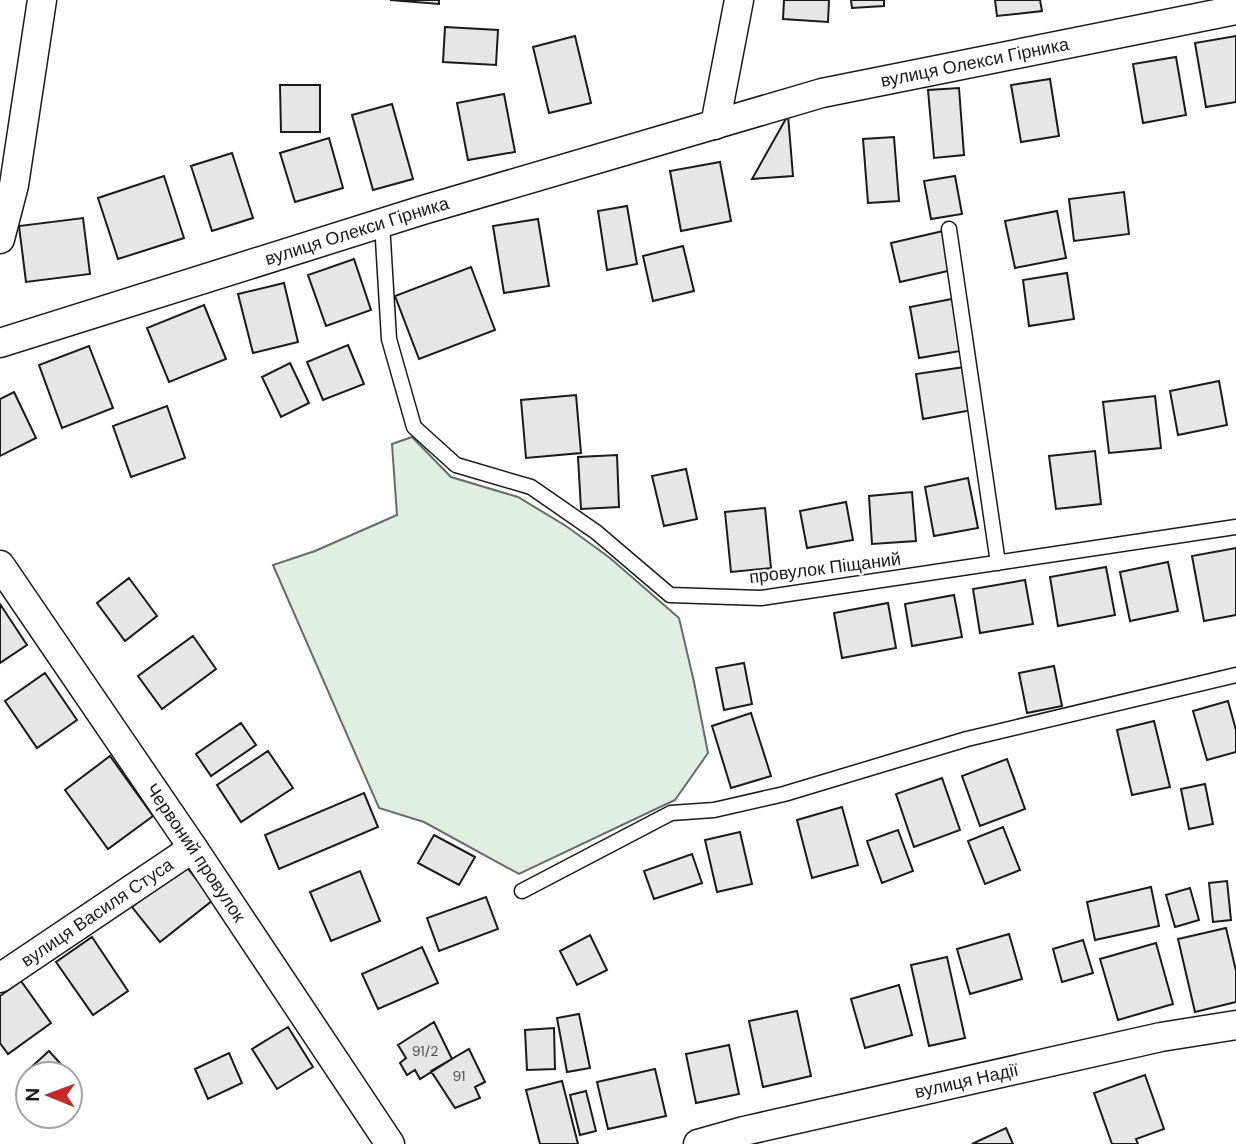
<svg xmlns="http://www.w3.org/2000/svg" width="1236" height="1144" font-family="'DM Sans',sans-serif">
	<rect width="100%" height="100%" fill="#fff"/>
	<!-- green -->
	<path fill="#e0efe3" stroke="#6a6a6a" stroke-width="2" d="M412 437 451 477 518 497 566 526 610 558 679 618 694 682 708 753 675 800 519 874 424 822 379 808 273 565 315 551 397 515 392 444Z"/>
	<!-- building -->
	<path fill="#e6e6e6" stroke="#1a1a1a" stroke-width="2" d="M390 0H439V4Z
		M784 0H829L828 22 783 19Z
		M851 0H884V6L852 8Z
		M995 0H1040L1042 11 997 16Z
		M445 27 498 30 496 65 443 62Z
		M575 36 591 103 549 113 533 47Z
		M1236 36V102L1206 107 1195 43Z
		M1176 57 1186 115 1143 123 1133 64Z
		M1050 79 1059 136 1021 142 1011 85Z
		M280 85H320V132H281Z
		M959 88 964 155 934 158 928 90Z
		M504 94 515 152 468 160 457 103Z
		M392 104 413 179 373 190 352 115Z
		M788 115 793 176 752 179Z
		M894 137 899 201 868 203 863 139Z
		M329 138 343 188 295 202 280 153Z
		M232 153 253 218 212 231 191 166Z
		M720 162 731 221 681 231 670 171Z
		M164 176 184 238 118 259 98 198Z
		M955 176 962 214 931 219 924 181Z
		M1124 192 1129 234 1074 241 1069 199Z
		M627 206 637 264 607 270 598 211Z
		M1057 211 1066 258 1015 268 1005 221Z
		M83 218 90 274 26 282 19 226Z
		M538 219 549 286 504 293 493 226Z
		M943 231 952 270 900 282 891 243Z
		M683 246 694 291 653 301 643 256Z
		M354 259 371 310 326 326 308 275Z
		M471 267 495 330 419 359 395 296Z
		M1067 273 1074 319 1029 326 1023 280Z
		M284 283 298 342 253 353 238 294Z
		M957 298 966 350 919 358 910 307Z
		M204 305 226 359 169 382 147 328Z
		M348 345 364 384 323 400 307 362Z
		M89 346 113 408 62 428 39 365Z
		M290 363 309 403 281 417 262 377Z
		M965 367 972 410 923 419 916 374Z
		M1219 381 1227 425 1178 435 1170 391Z
		M14 392 36 438 0 456V399Z
		M576 395 581 453 526 458 521 400Z
		M1155 396 1161 448 1109 453 1103 402Z
		M167 406 185 458 131 477 113 426Z
		M1095 451 1101 504 1056 509 1049 456Z
		M617 455 619 507 581 509 578 457Z
		M686 469 697 519 664 526 652 476Z
		M968 478 978 528 934 536 925 487Z
		M912 492 916 541 872 544 869 496Z
		M846 502 853 540 807 548 800 511Z
		M765 508 771 568 731 572 725 512Z
		M1236 548V615L1204 621 1192 556Z
		M1168 562 1178 611 1130 621 1120 572Z
		M1106 567 1115 615 1058 626 1050 577Z
		M129 578 157 616 125 641 97 603Z
		M1025 580 1033 624 980 633 973 589Z
		M954 595 962 637 912 646 905 604Z
		M888 603 896 648 842 658 834 613Z
		M0 604 27 645 0 663Z
		M193 636 216 669 162 709 138 676Z
		M744 663 752 704 724 710 716 668Z
		M1054 666 1062 706 1027 713 1019 673Z
		M45 673 77 720 37 748 5 701Z
		M1228 701 1236 730V752L1207 760 1193 711Z
		M751 713 771 776 731 788 712 726Z
		M1154 721 1170 787 1132 795 1117 730Z
		M241 723 256 745 211 776 196 754Z
		M268 751 293 788 241 822 217 785Z
		M110 756 153 816 108 849 65 790Z
		M1007 759 1025 809 980 826 962 776Z
		M942 778 960 830 914 847 896 794Z
		M1205 784 1213 824 1189 829 1181 789Z
		M364 793 378 827 279 869 265 835Z
		M842 807 858 865 812 878 797 820Z
		M1003 827 1020 870 985 884 968 841Z
		M898 830 913 871 882 883 867 841Z
		M740 832 752 884 717 892 705 840Z
		M434 835 475 857 459 885 418 863Z
		M692 854 702 883 654 899 644 871Z
		M185 865 213 900 160 942 132 907Z
		M360 871 380 921 331 941 310 892Z
		M1227 881 1231 920 1213 922 1209 883Z
		M1151 887 1159 926 1095 940 1087 902Z
		M1190 888 1199 920 1175 927 1166 895Z
		M486 897 498 929 439 951 427 918Z
		M1226 928 1236 971V1002L1195 1012 1178 939Z
		M1009 934 1022 979 970 994 957 949Z
		M590 935 607 970 577 985 560 951Z
		M92 937 128 991 93 1015 56 962Z
		M1083 940 1093 973 1062 982 1053 949Z
		M1156 943 1173 1004 1118 1020 1100 959Z
		M422 947 438 983 378 1009 362 974Z
		M947 957 965 1038 929 1046 911 965Z
		M21 981 51 1023 8 1054 0 1043V996Z
		M899 985 912 1035 865 1048 851 999Z
		M797 1011 811 1076 763 1087 749 1021Z
		M579 1014 590 1068 567 1072 557 1018Z
		M434 1022 452 1059 420 1079 415 1070 407 1075 400 1063 406 1058 398 1045Z
		M288 1027 313 1067 277 1089 252 1049Z
		M554 1028 555 1069 527 1070 525 1030Z
		M729 1045 739 1094 696 1103 686 1054Z
		M469 1049 485 1082 475 1087 480 1098 455 1108 431 1071Z
		M49 1051 69 1073 28 1074 26 1072Z
		M229 1053 242 1083 208 1099 195 1069Z
		M655 1069 666 1116 608 1129 597 1082Z
		M1145 1075 1164 1129 1136 1139 1138 1144H1112L1094 1093Z
		M562 1081 578 1144H540L526 1090Z
		M586 1091 596 1131 580 1135 570 1095Z
		M1006 1128 1013 1144H972Z"/>
	<g fill="none" stroke-linecap="round" stroke-linejoin="round">
		<defs>
			<path id="lane" d="M382 223 389 339 414 427 456 465 531 487 596 532 670 595 761 598 1236 527
				M949 229 998 563
				M522 891 671 813 714 810 784 794 967 739 1236 675"/>
			<g id="street">
				<path d="M715 125 739 0"/>
				<path d="M0 239 14 185 42 0"/>
				<path id="s1" d="M0 343 423 210 822 93 1236 10"/>
				<path id="s2" d="M0 565 193 848 390 1144"/>
				<path id="s3" d="M0 978 193 848"/>
				<path id="s4" d="M698 1144 744 1131 1161 1037 1236 1025"/>
			</g>
		</defs>
		<!-- lane casing -->
		<use href="#lane" stroke="#1a1a1a" stroke-width="17"/>
		<!-- street casing -->
		<use href="#street" stroke="#1a1a1a" stroke-width="31"/>
		<!-- lane -->
		<use href="#lane" stroke="#fff" stroke-width="14"/>
		<!-- street -->
		<use href="#street" stroke="#fff" stroke-width="28"/>
	</g>
	<g text-anchor="middle" dominant-baseline="central" stroke-width="5" stroke-linejoin="round" paint-order="stroke">
		<!-- number labels -->
		<g font-size="14" fill="#4d4d4d">
			<text x="425" y="1051">91/2</text>
			<text x="459" y="1076">91</text>
		</g>
		<!-- street labels -->
		<g font-size="18" fill="#1a1a1a" stroke="#fff">
			<text stroke="none"><textPath href="#s1" startOffset="1015">вулиця Олекси Гірника</textPath></text>
			<text stroke="none"><textPath href="#s1" startOffset="374">вулиця Олекси Гірника</textPath></text>
			<text transform="translate(825 568) rotate(-7)">провулок Піщаний</text>
			<text stroke="none"><textPath href="#s2" startOffset="348">Червоний провулок</textPath></text>
			<text stroke="none"><textPath href="#s3" startOffset="117">вулиця Василя Стуса</textPath></text>
			<text stroke="none"><textPath href="#s4" startOffset="276">вулиця Надії</textPath></text>
		</g>
	</g>
	<!-- north arrow -->
	<g transform="translate(49 1095) rotate(271)"><circle r="33" fill="#ffffff" stroke="#a3a3a3" stroke-width="2"/>
	<path d="M0-5L12 26L0 18L-12 26Z" fill="#c62828"/>
	<text y="-10" font-size="19" font-weight="bold" text-anchor="middle" fill="#1a1a1a">N</text>
	</g>
</svg>
